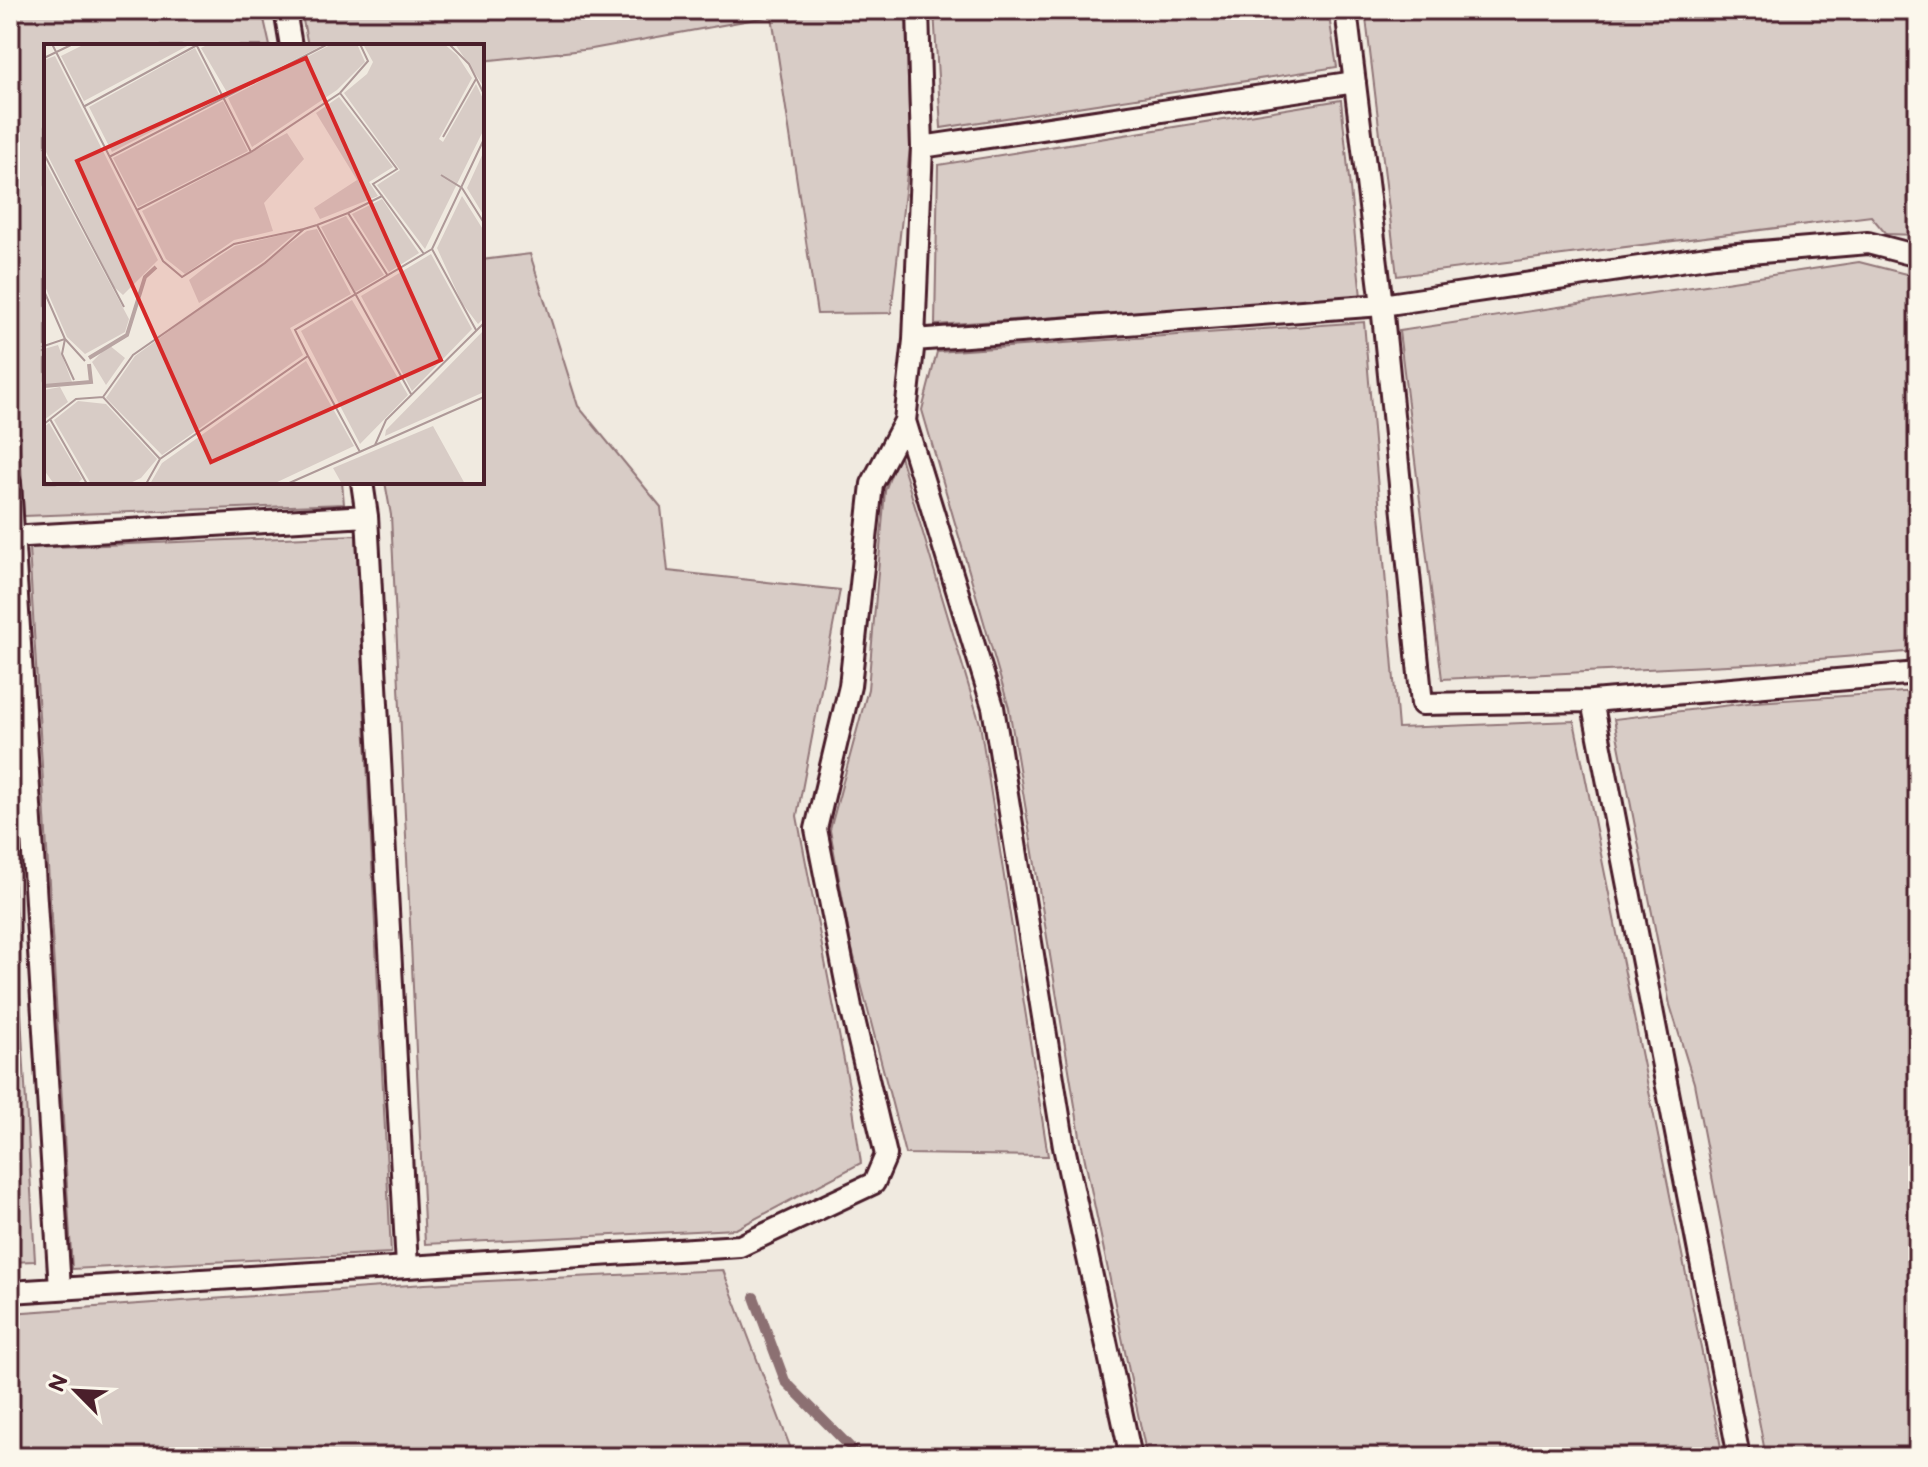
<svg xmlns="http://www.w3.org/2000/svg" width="1928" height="1467" font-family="'Balsamiq Sans',sans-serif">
	<rect width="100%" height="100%" fill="#f0eae0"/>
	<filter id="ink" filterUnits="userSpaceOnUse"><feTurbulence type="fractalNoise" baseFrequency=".0125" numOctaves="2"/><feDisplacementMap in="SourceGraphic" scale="16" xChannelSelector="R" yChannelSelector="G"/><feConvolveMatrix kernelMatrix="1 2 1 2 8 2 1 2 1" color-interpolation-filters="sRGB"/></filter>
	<g filter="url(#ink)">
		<!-- green -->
		<path fill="#d8ccc6" stroke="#917678" stroke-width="2" d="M10 10H262L270 46H46V482H342L344 504 24 516 10 280Z
			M301 10H906L910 148 891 313 817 314 772 16 592 49 482 61V46H308Z
			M934 10H1328L1337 67 941 128Z
			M1365 10H1918V235L1886 234 1871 216 1397 276Z
			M1341 100 1361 297 935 325 938 165Z
			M530 254 578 406 661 507 668 571 840 590 797 816 852 1102 861 1163 736 1229 425 1244 391 515 385 482H482V260Z
			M1859 262 1918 277V651L1768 663 1442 679 1399 331Z
			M1364 322 1398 728 1574 721 1723 1457H1147L1080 1136 1009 708 922 410 937 352Z
			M899 453 980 724 1048 1156 905 1154 851 945 830 830 868 689 885 491Z
			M356 535 391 1253 72 1269 29 548Z
			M1918 691V1457H1766L1694 1083 1670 1005 1614 719 1756 702Z
			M10 820 35 1261 10 1262Z
			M723 1270 794 1457H10V1313L425 1284Z"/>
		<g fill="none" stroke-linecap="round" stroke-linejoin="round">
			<!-- stream -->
			<path stroke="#8c6f72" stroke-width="10" d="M754 1297 785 1381 860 1457"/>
		</g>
		<!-- building -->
		<path fill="#c8b8b3" stroke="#4a1f2b" stroke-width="2" d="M1711 1447 1713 1457H1692L1691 1452Z"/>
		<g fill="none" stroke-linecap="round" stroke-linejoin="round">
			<defs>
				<path id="service" d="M285 10 291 46
					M918 10 922 147
					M1346 10 1382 305 1422 704 1592 701
					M914 340 922 147 1355 82
					M362 482 367 516 407 1267
					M10 483 60 1289
					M10 537 367 516
					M10 1292 740 1246 874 1183 886 1155 851 1007 816 829 850 686 872 484 905 421
					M1131 1457 1064 1147 993 707 905 421 914 340 1382 305 1714 256 1868 243 1918 256
					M1739 1457 1592 701 1918 673"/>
			</defs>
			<!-- service casing -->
			<use href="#service" stroke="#4a1f2b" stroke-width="26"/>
			<!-- service -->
			<use href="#service" stroke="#fbf7ec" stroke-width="20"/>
		</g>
	</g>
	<!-- overview -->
	<g transform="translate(44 44)">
		<rect width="440" height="440" fill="#f0eae0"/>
		<path d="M41 0H147L40 57 17 12ZM165 0H281L184 50 157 4ZM288 0H313L321 18 293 46 208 103 184 54ZM319 0H400L413 11 428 34 395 95 399 98 432 40 440 57V85L381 205 333 141 356 126 300 49 323 30 329 18ZM411 0H440V43ZM151 4 176 52 68 108 45 63ZM11 12 114 216 79 251 70 243 0 104V16ZM295 53 349 123 325 138 334 152 276 175 270 164 313 136 272 69ZM179 57 204 107 94 163 69 114ZM243 89 260 115 220 159 229 187 190 196 141 230 122 215 98 167ZM440 107V172L423 144ZM0 116 85 275 81 288 41 310 23 293 0 240ZM418 152 440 187V274L434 280 418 259 393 204ZM338 155 375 209 345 228 308 170ZM302 172 340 231 311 248 277 183ZM273 185 307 250 246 284 259 311 118 411 62 354 91 312 263 187ZM254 187 218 218 155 259 145 236 174 213 191 202ZM387 210 428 285 368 347 317 252ZM308 256 364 351 316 400 257 287ZM440 286V348L341 392 342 386ZM14 301 28 338 24 342 0 340V305ZM65 301 81 314 62 341 48 318ZM262 317 310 402 229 440H106L118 419ZM16 343 24 358 0 376V346ZM34 357 62 360 113 415 97 434 84 440H47L10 376ZM5 379 38 435 33 440H10L0 426V383ZM389 382 421 440H298L289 424Z" fill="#d8ccc6"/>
		<path fill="none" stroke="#b8a4a2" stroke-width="4" d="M45 314 83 291 101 233 112 223M0 342 47 338 45 320"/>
		<path fill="none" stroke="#ae9998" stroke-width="2" d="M8 0 119 217 138 233 190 200 260 185M152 0 207 108M405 0 425 20 440 50M0 14 29 0M296 49 353 125 329 140 338 152M39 63 155 0M399 93 432 35M0 110 80 263M65 113 284 0M397 131 418 144 440 179M93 166 207 108 296 49 324 17 316 0M304 169 338 152 380 210M273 181 304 169 344 232M0 247 21 295 0 302M432 286 388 205 440 95M264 312 251 286 388 205M30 336 18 310 21 295 41 317M59 353 89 311 221 219 260 185 273 181 367 350M6 375 43 440M0 380 32 355 59 353 116 415M331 401 342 376 440 279M102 440 116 415 264 312 316 408M243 440 440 353"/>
		<path fill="#d62828" fill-opacity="0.15" stroke="#d62828" stroke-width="4" d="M262 14 397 316 167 418 33 117Z"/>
		<rect width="440" height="440" fill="none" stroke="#4a1f2b" stroke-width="4"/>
	</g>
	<!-- margin -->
	<rect width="1928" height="1467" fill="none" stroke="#fbf7ec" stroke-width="40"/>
	<rect x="20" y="20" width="1888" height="1427" fill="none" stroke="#4a1f2b" stroke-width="3" filter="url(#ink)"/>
	<!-- north arrow -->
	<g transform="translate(76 1391) rotate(294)" stroke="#fbf7ec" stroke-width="6" paint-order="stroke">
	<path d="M0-6L14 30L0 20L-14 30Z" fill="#4a1f2b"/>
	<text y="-12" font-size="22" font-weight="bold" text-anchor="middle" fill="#4a1f2b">N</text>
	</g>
</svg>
